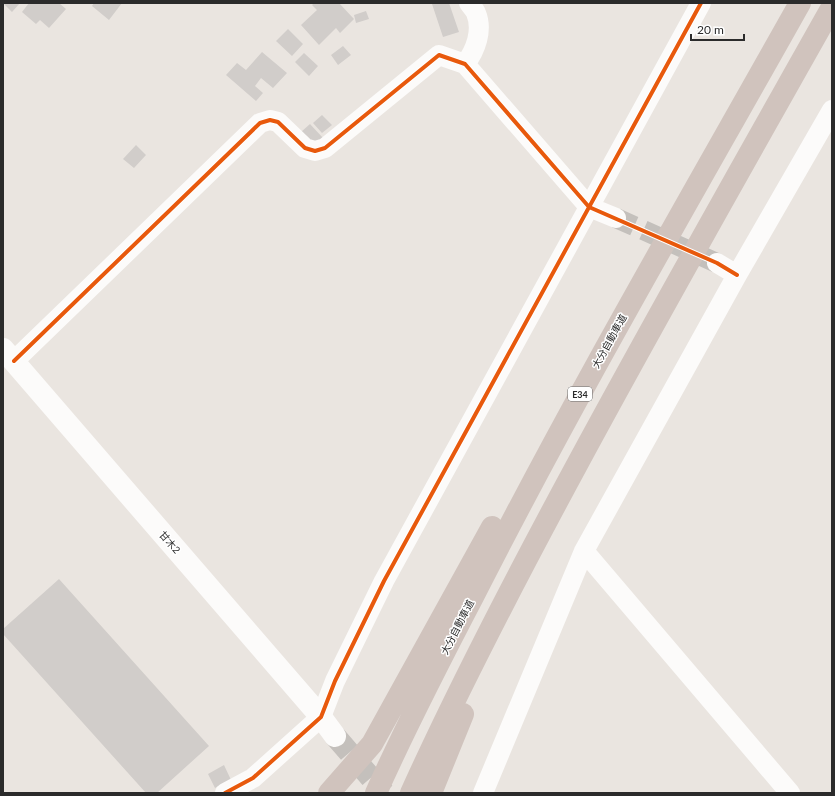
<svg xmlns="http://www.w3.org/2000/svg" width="835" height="796" font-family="Lato,'Noto Sans JP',sans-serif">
	<rect width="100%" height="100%" fill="#eae5e0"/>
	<!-- building -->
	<path fill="#d1cdca" d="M3 3H20L12 12Z
		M29 3H59L66 9 49 28 40 20 36 24 22 12Z
		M94 3H122L109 20 92 6Z
		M314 3H339L354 19 340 33 336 28 319 45 301 25 317 10 312 5Z
		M436 3H449L459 32 443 37 432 4Z
		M366 11 369 19 356 23 354 15Z
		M288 29 303 44 292 56 276 41Z
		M343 46 351 55 338 65 331 55Z
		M262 52 287 73 273 88 261 78 255 86 263 93 256 101 226 75 237 63 246 70Z
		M304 53 318 66 309 76 295 62Z
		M322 115 332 125 322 133 313 123Z
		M310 124 323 138 314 146 301 132Z
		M136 145 146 155 134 168 123 159Z
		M59 579 209 746 157 793H146L3 634V629Z
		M224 765 231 780 215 788 208 774Z"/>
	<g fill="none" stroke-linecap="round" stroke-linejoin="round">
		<!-- minor-tunnel -->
		<path stroke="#c4c0bc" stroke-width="20" stroke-dasharray="20 10" stroke-linecap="butt" d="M616 218 717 263"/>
		<!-- tertiary-tunnel -->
		<path stroke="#c4c0bc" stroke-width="22" stroke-dasharray="22 11" stroke-linecap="butt" d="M335 736 384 793"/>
		<!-- minor -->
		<path stroke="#fcfbfa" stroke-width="20" d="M465 64C476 50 483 30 476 13 475 10 471 6 469 3
			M717 263 737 275
			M14 361 260 123 270 120 278 122 305 148 315 151 325 148 439 55 465 64 589 207 616 218
			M584 551 790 793
			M225 793 253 778 321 717 335 681 384 581 701 3
			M483 793 584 551 737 275 832 110"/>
		<!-- tertiary -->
		<path stroke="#fcfbfa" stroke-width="22" d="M3 349 321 717 335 736"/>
		<!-- motorway -->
		<path stroke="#d0c3bd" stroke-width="22" d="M329 793 372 744 492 527
			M376 793C406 726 440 660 474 595 576 394 690 199 800 3
			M411 793C462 680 520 570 579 461 661 309 747 158 832 7
			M431 793 463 714"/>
		<defs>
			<path id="cycleway" d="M14 361 260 123 270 120 278 122 305 148 315 151 325 148 439 55 465 64 589 207 717 263 737 275
				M225 793 253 778 321 717 335 681 384 581 701 3"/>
		</defs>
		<!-- cycleway casing -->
		<use href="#cycleway" stroke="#fff" stroke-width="6"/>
		<!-- cycleway -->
		<use href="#cycleway" stroke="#e8590c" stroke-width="4"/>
	</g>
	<g text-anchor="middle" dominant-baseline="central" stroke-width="3" stroke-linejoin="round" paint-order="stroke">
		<!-- shield labels -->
		<rect fill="#fff" stroke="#6b6b6b" stroke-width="1" x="568" y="387" width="24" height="14" rx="3"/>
		<g font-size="9" font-weight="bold" fill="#2b2b2b">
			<text x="580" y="394">E34</text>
		</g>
		<!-- street labels -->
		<g font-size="10" fill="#2b2b2b" stroke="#fff">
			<text transform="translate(609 341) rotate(-61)">大分自動車道</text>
			<text transform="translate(170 542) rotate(49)">甘木2</text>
			<text transform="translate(457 627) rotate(-63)">大分自動車道</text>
		</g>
	</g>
	<!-- border -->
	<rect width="835" height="796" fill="none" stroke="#2b2b2b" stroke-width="8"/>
	<!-- scale -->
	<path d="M691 34v6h53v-6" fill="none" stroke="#2b2b2b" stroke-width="2"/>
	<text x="697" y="34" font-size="12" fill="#2b2b2b" stroke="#ffffff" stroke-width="3" paint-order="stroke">20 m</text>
</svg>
